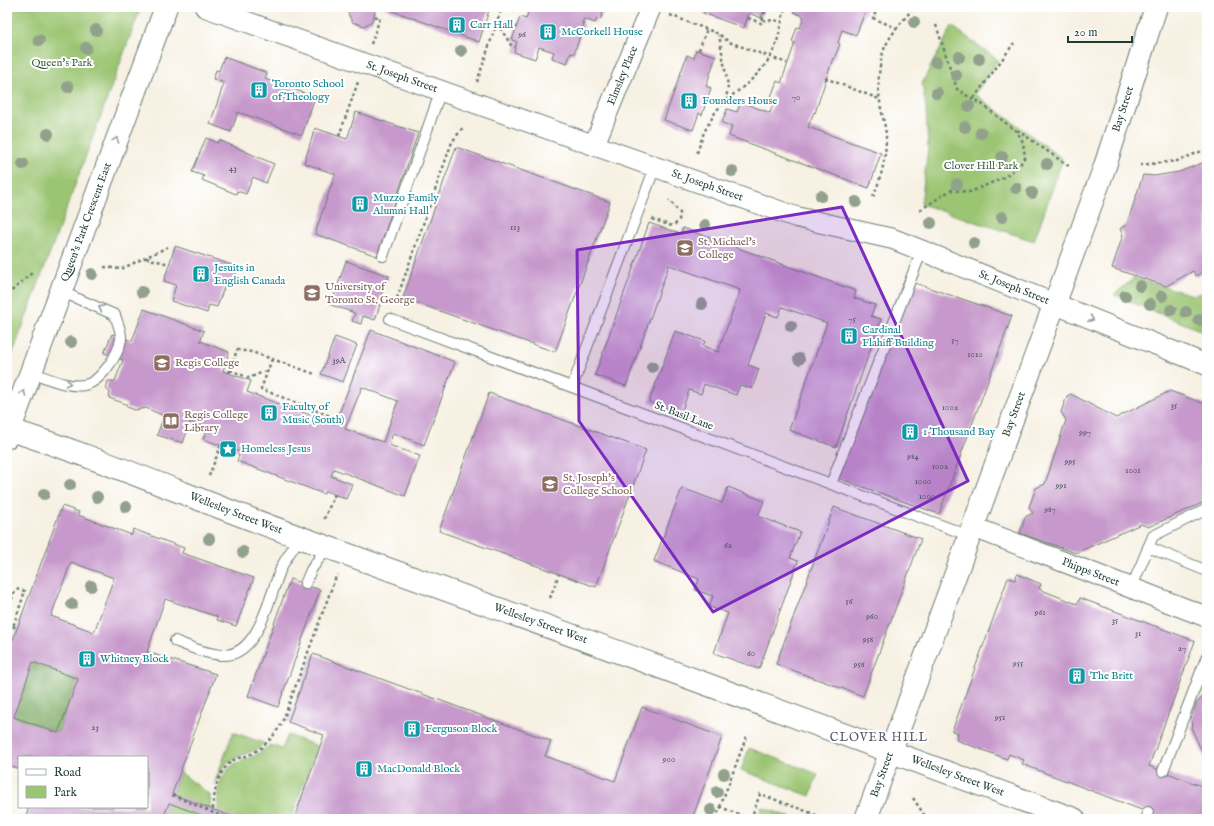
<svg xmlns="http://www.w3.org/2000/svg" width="1214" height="826" font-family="'IM FELL English',serif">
	<rect width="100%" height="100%" fill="#fff"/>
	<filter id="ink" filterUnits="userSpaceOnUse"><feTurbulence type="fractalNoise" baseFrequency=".025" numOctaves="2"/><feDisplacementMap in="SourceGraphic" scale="8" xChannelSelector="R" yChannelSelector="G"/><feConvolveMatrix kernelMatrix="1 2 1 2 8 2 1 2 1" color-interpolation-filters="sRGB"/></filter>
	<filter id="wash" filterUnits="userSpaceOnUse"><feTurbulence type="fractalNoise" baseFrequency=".012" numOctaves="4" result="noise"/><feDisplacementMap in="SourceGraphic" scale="16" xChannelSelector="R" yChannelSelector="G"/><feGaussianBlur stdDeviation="0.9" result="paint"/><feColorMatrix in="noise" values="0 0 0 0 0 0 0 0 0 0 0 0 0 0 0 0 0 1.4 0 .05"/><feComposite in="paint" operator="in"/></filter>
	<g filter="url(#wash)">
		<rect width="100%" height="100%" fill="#f7f1e3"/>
		<!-- green -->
		<path fill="#9bc572" stroke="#5d8153" d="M7 7H141L7 369Z
			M952 26 998 60 975 94 1063 159 1034 241 921 204 928 148 926 108 922 83Z
			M1134 278 1193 295 1207 292V333L1114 295Z
			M233 732 264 743 259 748 227 762 214 785Z
			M288 735 317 746 291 819H219C216 800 216 778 233 765 237 762 243 761 247 759 256 756 263 750 271 745L282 749Z
			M749 748 818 774 810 796 741 770Z
			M180 772 210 795 211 819H163Z
			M762 807 795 819H758Z"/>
		<!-- forest -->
		<path fill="#7caa64" stroke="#4e744c" d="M33 662 78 679 58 733 14 717Z"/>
		<g id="blocks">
			<!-- building -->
			<path fill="#c698cb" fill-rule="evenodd" d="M343 7H373L375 12 372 21 364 26 352 22 348 13 350 9Z
				M382 7H490L479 42Z
				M530 7H599L604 10 600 20 597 18 595 23 584 19 582 23 584 24 574 54 571 53 567 63 552 58 554 52 539 47 535 59 514 52 517 42 512 40 520 17 526 19Z
				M705 7H765L761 18 749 13 744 28 703 13Z
				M796 7H867L856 35 842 30 838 43 840 44 834 59 833 58 815 113 814 112 808 127 881 153 869 188 729 136 732 126 722 123 727 109 737 112 741 102 770 113 775 98 771 97 777 81 781 83 795 43 792 42 797 27 800 28 804 17 794 12Z
				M696 50 716 56 706 86 711 88 702 115 699 113 693 130 664 120 687 55 694 58Z
				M224 57 267 73 265 79 315 97 302 135 238 112 231 132 210 124 224 83 213 79 216 70 219 71Z
				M356 112 418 133 377 256 315 234 335 174 304 163 315 128 347 139Z
				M206 138 218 143 219 140 274 164 266 183 253 177 246 194 237 191 236 194 202 180 204 176 192 172Z
				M456 147 610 202 555 352 403 298Z
				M1207 161V270L1196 276 1193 271 1166 286 1112 268 1123 235 1120 229 1127 224 1143 175 1155 176 1179 172Z
				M649 223 681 234 683 228 856 291 854 298 875 305 871 316 881 319 836 447 789 430 827 323 782 307 778 317 766 313 748 365 759 369 752 389 740 385 736 395 704 384 701 394 689 390 681 413 649 402 675 331 705 341 703 346 718 352 740 290 669 265 626 386 595 375Z
				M175 246 238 267 233 284 226 282 217 307 209 305 207 313 171 301 176 285 164 281Z
				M346 261 389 276 377 304 380 305 375 320 363 316 361 324 352 321 355 313 331 305Z
				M906 280 1012 316 939 514 835 477Z
				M144 309 204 331 200 341 229 352 223 371 251 381 247 392 335 424 371 330 455 362 424 445 393 433 389 445 420 456 405 496 334 469 331 476 352 484 346 499 326 491 324 494 237 461 240 452 203 439 208 428 190 422 183 443 157 435 164 416 146 408 135 410 127 407 126 404 109 398 110 392 106 389 108 381H115L123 360 104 353 112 334 132 341ZM362 387 398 401 383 442 345 429Z
				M335 337 357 345 343 382 321 374Z
				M1170 391 1205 404 1207 407V501L1148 527 1141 524 1076 553 1020 533 1025 517 1033 513 1029 507 1036 488 1045 484 1066 420 1061 412 1067 396 1071 394 1116 418Z
				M489 393 646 450 596 587 439 531Z
				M728 487 764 501 758 516 800 532 790 558 798 561 759 669 714 653 728 613 709 607 713 596 695 590 699 579 654 561 682 488 722 503Z
				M62 506 79 512 78 515 132 535 133 529 184 548 182 553 254 578 236 626 217 620 218 617 165 599 147 652 216 674 172 794 238 819H212L169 803 163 819H25L29 807H147V757H19V769L7 765V656ZM71 562 114 578 94 632 51 616ZM33 662 78 679 58 733 14 717Z
				M834 507 921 539 863 696 776 664Z
				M1017 574 1041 584 1039 589 1077 604 1080 598 1195 641 1149 766 1207 788V819H1165L1022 764 1024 760 1009 754 1007 759 956 740 958 733 952 731 1008 578 1015 580Z
				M290 579 320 590 278 707 248 696Z
				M313 654 551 741 545 756 615 781 642 707 722 737 692 819H294L324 735 288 722Z
				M1207 694V763L1191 727 1193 726 1191 718 1197 702Z"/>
		</g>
	</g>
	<g filter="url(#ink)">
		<use href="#blocks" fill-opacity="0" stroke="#6b7c71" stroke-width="1"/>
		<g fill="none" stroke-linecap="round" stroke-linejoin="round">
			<defs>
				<path id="lane" d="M383 256 441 90
					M390 319 970 536
					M30 372C46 377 67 388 84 385 100 383 119 354 121 339 122 332 117 322 115 315L60 291
					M572 387 655 167
					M831 484 922 250
					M1148 547 1207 571
					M305 584 311 570 327 547
					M1131 589 1153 536 1207 509
					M175 641C190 647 206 654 222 655 260 657 270 592 282 566 287 556 294 547 300 537
					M1163 771 1207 656
					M1145 819 1148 812"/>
				<g id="street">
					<path id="s1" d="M205 7 796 217 893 239 1207 365"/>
					<path id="s2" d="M594 145 651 7"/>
					<path id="s3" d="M973 527 1207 617"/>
				</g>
				<g id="secondary">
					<path id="s4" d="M7 429C107 460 203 503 302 538 560 630 817 724 1074 819"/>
				</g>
				<g id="primary">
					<path id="s5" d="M7 437 166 7"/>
					<path id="s6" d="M866 819 1105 166 1156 7"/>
				</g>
			</defs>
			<!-- lane casing -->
			<use href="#lane" stroke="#6b7c71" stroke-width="12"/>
			<!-- street casing -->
			<use href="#street" stroke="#6b7c71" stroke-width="22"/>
			<!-- secondary casing -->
			<use href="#secondary" stroke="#6b7c71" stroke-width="24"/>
			<!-- primary casing -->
			<use href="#primary" stroke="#6b7c71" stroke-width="24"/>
			<!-- path -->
			<path stroke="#6b7c71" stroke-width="2.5" stroke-dasharray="3 3" stroke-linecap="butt" d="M122 7 130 10
				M795 7H796
				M878 7 873 18 896 28
				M670 15 719 34 729 42 787 63
				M748 18 761 23 762 20 782 21
				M762 20 767 7
				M497 23 511 45 516 47
				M936 25 957 89 978 103
				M371 44 380 18 374 16
				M699 50 707 29
				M825 78 879 99
				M477 82 502 7
				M735 105 726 100C742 88 760 75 770 57 779 43 781 23 785 7
				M1017 130 1070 167
				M339 136 358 82
				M697 153 704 132 716 111 726 100 728 86 719 35
				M1140 165 1177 161 1207 149
				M873 197C881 179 886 158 886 137 886 126 881 113 880 101 877 86 879 67 883 52 889 35 903 21 914 7
				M920 210 951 190 970 192 1003 178 1019 166 1025 157 1023 142 1017 132 974 98 1014 43
				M652 219 672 226C678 223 680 220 680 213L669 200
				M146 258 169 264
				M104 267 121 269 170 246
				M7 295 33 272
				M395 304 452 142 464 126
				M272 359 261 389 330 416
				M230 370 249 378 268 370
				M229 373 237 350 252 352 315 374
				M209 476 221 445
				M324 519 335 494
				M550 598 559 574
				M7 611 16 589 25 591 13 627
				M7 624 17 628
				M913 798 927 819
				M720 807 747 735
				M213 809C214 793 217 772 232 761 236 758 244 757 249 755 264 748 274 736 282 723L335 579 338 575
				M716 819 720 807 751 819
				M751 819 760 794 827 819"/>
			<!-- lane -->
			<use href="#lane" stroke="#fff" stroke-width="10"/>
			<!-- street -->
			<use href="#street" stroke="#fff" stroke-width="20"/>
			<!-- secondary -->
			<use href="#secondary" stroke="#fff" stroke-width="22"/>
			<!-- primary -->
			<use href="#primary" stroke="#fff" stroke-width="22"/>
			<!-- path-bridge -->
			<path stroke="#6b7c71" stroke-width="2.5" stroke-dasharray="3 3" stroke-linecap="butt" d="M172 795 228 819"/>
		</g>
		<!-- trees -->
		<g fill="#91a18c">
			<circle cx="914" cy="22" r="6"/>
			<circle cx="96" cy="30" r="6"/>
			<circle cx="39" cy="40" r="6"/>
			<circle cx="86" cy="48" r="6"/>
			<circle cx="461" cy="51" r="6"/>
			<circle cx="959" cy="57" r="6"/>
			<circle cx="979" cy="59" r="6"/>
			<circle cx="936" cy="62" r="6"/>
			<circle cx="956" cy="75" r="6"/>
			<circle cx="68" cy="87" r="6"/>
			<circle cx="937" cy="93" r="6"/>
			<circle cx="969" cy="106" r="6"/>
			<circle cx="965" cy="127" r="6"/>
			<circle cx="981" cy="133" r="6"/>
			<circle cx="48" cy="134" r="6"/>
			<circle cx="1002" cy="157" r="6"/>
			<circle cx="23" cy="164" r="6"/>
			<circle cx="1047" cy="164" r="6"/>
			<circle cx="982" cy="166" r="6"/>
			<circle cx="732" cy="171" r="6"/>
			<circle cx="957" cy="184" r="6"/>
			<circle cx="1016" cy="188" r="6"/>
			<circle cx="1032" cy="193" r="6"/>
			<circle cx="821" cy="196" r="6"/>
			<circle cx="856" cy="202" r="6"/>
			<circle cx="1002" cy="217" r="6"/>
			<circle cx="931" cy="223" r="6"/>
			<circle cx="705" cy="225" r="6"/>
			<circle cx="974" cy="243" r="6"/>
			<circle cx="92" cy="274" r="6"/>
			<circle cx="1140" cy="286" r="6"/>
			<circle cx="142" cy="292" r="6"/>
			<circle cx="1125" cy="296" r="6"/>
			<circle cx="1162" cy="296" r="6"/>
			<circle cx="702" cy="304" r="6"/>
			<circle cx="1150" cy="304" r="6"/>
			<circle cx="1171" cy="310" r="6"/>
			<circle cx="1186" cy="312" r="6"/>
			<circle cx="1199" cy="320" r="6"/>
			<circle cx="791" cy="326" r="6"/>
			<circle cx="71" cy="342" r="6"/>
			<circle cx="799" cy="359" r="6"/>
			<circle cx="652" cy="367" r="6"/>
			<circle cx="70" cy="485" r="6"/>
			<circle cx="44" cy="494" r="6"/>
			<circle cx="97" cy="497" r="6"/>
			<circle cx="126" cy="507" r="6"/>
			<circle cx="209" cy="539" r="6"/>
			<circle cx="243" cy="552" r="6"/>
			<circle cx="91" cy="586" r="6"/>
			<circle cx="72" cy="604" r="6"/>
			<circle cx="724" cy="774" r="6"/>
			<circle cx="717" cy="792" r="6"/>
			<circle cx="711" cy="810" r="6"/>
		</g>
		<!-- one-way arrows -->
		<defs><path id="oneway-chevron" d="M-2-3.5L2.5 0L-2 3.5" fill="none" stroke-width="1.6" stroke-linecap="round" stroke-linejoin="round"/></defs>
		<g stroke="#8f9e9a">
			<use href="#oneway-chevron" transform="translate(116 140) rotate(-70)"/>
			<use href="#oneway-chevron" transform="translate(101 308) rotate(-156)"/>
			<use href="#oneway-chevron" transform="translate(1091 319) rotate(22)"/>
			<use href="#oneway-chevron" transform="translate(68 383) rotate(13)"/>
			<use href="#oneway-chevron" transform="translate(23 393) rotate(-70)"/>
		</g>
	</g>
	<!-- marked area -->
	<path fill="#7b2cbf" fill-opacity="0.2" stroke="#7b2cbf" stroke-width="3" stroke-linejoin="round" d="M842 207 968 481 713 612 579 421 577 250Z"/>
	<!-- icons -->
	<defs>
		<symbol id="building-square" viewBox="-11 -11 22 22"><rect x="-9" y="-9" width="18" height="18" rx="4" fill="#0f9aa8" stroke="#fff"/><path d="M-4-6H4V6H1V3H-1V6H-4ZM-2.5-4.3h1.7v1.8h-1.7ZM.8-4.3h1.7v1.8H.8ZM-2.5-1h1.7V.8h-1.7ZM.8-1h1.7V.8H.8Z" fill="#fff"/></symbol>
		<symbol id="university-square" viewBox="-11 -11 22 22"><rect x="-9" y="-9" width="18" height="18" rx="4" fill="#8d6e63" stroke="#fff"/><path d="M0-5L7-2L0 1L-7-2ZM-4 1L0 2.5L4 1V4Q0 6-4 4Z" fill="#fff"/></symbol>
		<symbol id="library-square" viewBox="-11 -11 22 22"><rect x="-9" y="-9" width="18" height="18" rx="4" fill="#8d6e63" stroke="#fff"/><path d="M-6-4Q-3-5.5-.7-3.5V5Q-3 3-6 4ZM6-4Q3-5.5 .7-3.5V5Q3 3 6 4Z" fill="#fff"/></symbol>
		<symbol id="sight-square" viewBox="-11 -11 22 22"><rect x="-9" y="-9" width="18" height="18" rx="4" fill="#0f9aa8" stroke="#fff"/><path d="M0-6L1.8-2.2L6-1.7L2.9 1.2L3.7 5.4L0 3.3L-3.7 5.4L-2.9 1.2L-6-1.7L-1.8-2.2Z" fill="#fff"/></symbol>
		<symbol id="school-square" viewBox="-11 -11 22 22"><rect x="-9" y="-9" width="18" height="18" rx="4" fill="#8d6e63" stroke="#fff"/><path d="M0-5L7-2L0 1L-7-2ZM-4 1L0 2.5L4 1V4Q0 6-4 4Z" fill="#fff"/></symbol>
	</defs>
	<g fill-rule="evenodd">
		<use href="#building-square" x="447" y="15" width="20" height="20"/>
		<use href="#building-square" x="538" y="22" width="20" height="20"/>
		<use href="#building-square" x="249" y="80" width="20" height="20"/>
		<use href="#building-square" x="679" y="91" width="20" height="20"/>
		<use href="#building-square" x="350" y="194" width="20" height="20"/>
		<use href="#university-square" x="675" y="238" width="20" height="20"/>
		<use href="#building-square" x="191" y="264" width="20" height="20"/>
		<use href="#university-square" x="302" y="283" width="20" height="20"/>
		<use href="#building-square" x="839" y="326" width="20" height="20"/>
		<use href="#university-square" x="152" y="353" width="20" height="20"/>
		<use href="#building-square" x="259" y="403" width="20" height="20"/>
		<use href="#library-square" x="161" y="411" width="20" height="20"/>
		<use href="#building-square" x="900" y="422" width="20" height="20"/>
		<use href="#sight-square" x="218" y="439" width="20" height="20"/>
		<use href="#school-square" x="540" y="474" width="20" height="20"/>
		<use href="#building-square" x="77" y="649" width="20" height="20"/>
		<use href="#building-square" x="1067" y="666" width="20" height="20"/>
		<use href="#building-square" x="402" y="719" width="20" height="20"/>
		<use href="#building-square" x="354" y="759" width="20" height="20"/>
	</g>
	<g text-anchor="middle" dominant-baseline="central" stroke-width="4" stroke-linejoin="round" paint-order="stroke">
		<!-- number labels -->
		<g font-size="9" fill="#49545a">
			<text x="522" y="34">96</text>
			<text x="796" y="97">70</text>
			<text x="233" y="168">43</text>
			<text x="515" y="227">113</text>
			<text x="852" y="319">75</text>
			<text x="955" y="340">57</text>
			<text x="975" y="354">1010</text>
			<text x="339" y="360">39A</text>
			<text x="1174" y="405">35</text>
			<text x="950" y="407">1002</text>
			<text x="1085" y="432">997</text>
			<text x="913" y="456">984</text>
			<text x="1070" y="461">995</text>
			<text x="940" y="466">1002</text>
			<text x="1133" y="470">1001</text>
			<text x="923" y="481">1000</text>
			<text x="1061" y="485">991</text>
			<text x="927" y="496">1000</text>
			<text x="1050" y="509">987</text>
			<text x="728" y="545">62</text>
			<text x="849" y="601">56</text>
			<text x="1040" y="612">961</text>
			<text x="872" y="616">960</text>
			<text x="1115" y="620">35</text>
			<text x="1138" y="633">31</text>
			<text x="868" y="639">958</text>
			<text x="1182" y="648">27</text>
			<text x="751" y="653">60</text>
			<text x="1018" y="663">955</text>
			<text x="859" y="664">956</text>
			<text x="1000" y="717">951</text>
			<text x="95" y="727">23</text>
			<text x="669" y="759">900</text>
		</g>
		<!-- culture labels -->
		<g font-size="11" fill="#0d838f" stroke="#fff" text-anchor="start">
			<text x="470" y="25">Carr Hall</text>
			<text x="561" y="32">McCorkell House</text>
			<text x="272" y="84">Toronto School<tspan x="272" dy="13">of Theology</tspan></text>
			<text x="702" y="101">Founders House</text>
			<text x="373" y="198">Muzzo Family<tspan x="373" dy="13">Alumni Hall</tspan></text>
			<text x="214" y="268">Jesuits in<tspan x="214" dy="13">English Canada</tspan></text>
			<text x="862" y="330">Cardinal<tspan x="862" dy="13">Flahiff Building</tspan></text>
			<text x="282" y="407">Faculty of<tspan x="282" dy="13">Music (South)</tspan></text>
			<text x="923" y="432">1 Thousand Bay</text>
			<text x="241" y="449">Homeless Jesus</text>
			<text x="100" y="659">Whitney Block</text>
			<text x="1090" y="676">The Britt</text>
			<text x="425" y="729">Ferguson Block</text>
			<text x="377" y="769">MacDonald Block</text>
		</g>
		<!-- park labels -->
		<g font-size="11" fill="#3e5f44" stroke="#fff">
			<text x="62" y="63">Queen's Park</text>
			<text x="981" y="166">Clover Hill Park</text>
		</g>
		<!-- street labels -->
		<g font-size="11" fill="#1f3d34" stroke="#fff">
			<text stroke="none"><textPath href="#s1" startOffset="209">St. Joseph Street</textPath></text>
			<text stroke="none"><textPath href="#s2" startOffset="75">Elmsley Place</textPath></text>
			<text stroke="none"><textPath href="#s6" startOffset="755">Bay Street</textPath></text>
			<text stroke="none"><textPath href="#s1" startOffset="533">St. Joseph Street</textPath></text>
			<text stroke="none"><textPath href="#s5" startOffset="229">Queen's Park Crescent East</textPath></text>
			<text stroke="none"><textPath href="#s1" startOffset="857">St. Joseph Street</textPath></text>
			<text stroke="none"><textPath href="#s6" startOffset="431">Bay Street</textPath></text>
			<text transform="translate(684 416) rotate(21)">St. Basil Lane</text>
			<text stroke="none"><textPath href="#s4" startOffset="244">Wellesley Street West</textPath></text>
			<text stroke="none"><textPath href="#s3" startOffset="126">Phipps Street</textPath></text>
			<text stroke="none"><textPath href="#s4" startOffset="568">Wellesley Street West</textPath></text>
			<text stroke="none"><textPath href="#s6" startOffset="47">Bay Street</textPath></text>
			<text stroke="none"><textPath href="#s4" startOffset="1012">Wellesley Street West</textPath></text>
		</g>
		<!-- education labels -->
		<g font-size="11" fill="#785e54" stroke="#fff" text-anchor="start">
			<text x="698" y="242">St. Michael's<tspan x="698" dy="13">College</tspan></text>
			<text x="325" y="287">University of<tspan x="325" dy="13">Toronto St. George</tspan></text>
			<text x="175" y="363">Regis College</text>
			<text x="184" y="415">Regis College<tspan x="184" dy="13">Library</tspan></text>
			<text x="563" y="478">St. Joseph's<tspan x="563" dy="13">College School</tspan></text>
		</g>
		<!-- neighbourhood labels -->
		<g font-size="12" letter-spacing="1" fill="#595d69" stroke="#fff">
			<text x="879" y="737">CLOVER HILL</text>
		</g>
	</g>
	<!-- margin -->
	<rect width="1214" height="826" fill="none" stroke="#fff" stroke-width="24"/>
	<!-- legend -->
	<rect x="18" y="756" width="130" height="52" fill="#ffffff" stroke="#a5b1ae"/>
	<rect x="26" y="769" width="20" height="6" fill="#ffffff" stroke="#a5b1ae"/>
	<text x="54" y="776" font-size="12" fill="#1f3d34">Road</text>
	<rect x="26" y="786" width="20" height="12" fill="#9bc572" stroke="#a5b1ae"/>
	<text x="54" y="796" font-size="12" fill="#1f3d34">Park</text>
	<!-- scale -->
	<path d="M1068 36v6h64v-6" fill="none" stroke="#1f3d34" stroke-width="2"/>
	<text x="1074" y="36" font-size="12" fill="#1f3d34" stroke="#ffffff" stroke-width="3" paint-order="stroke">20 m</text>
</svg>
